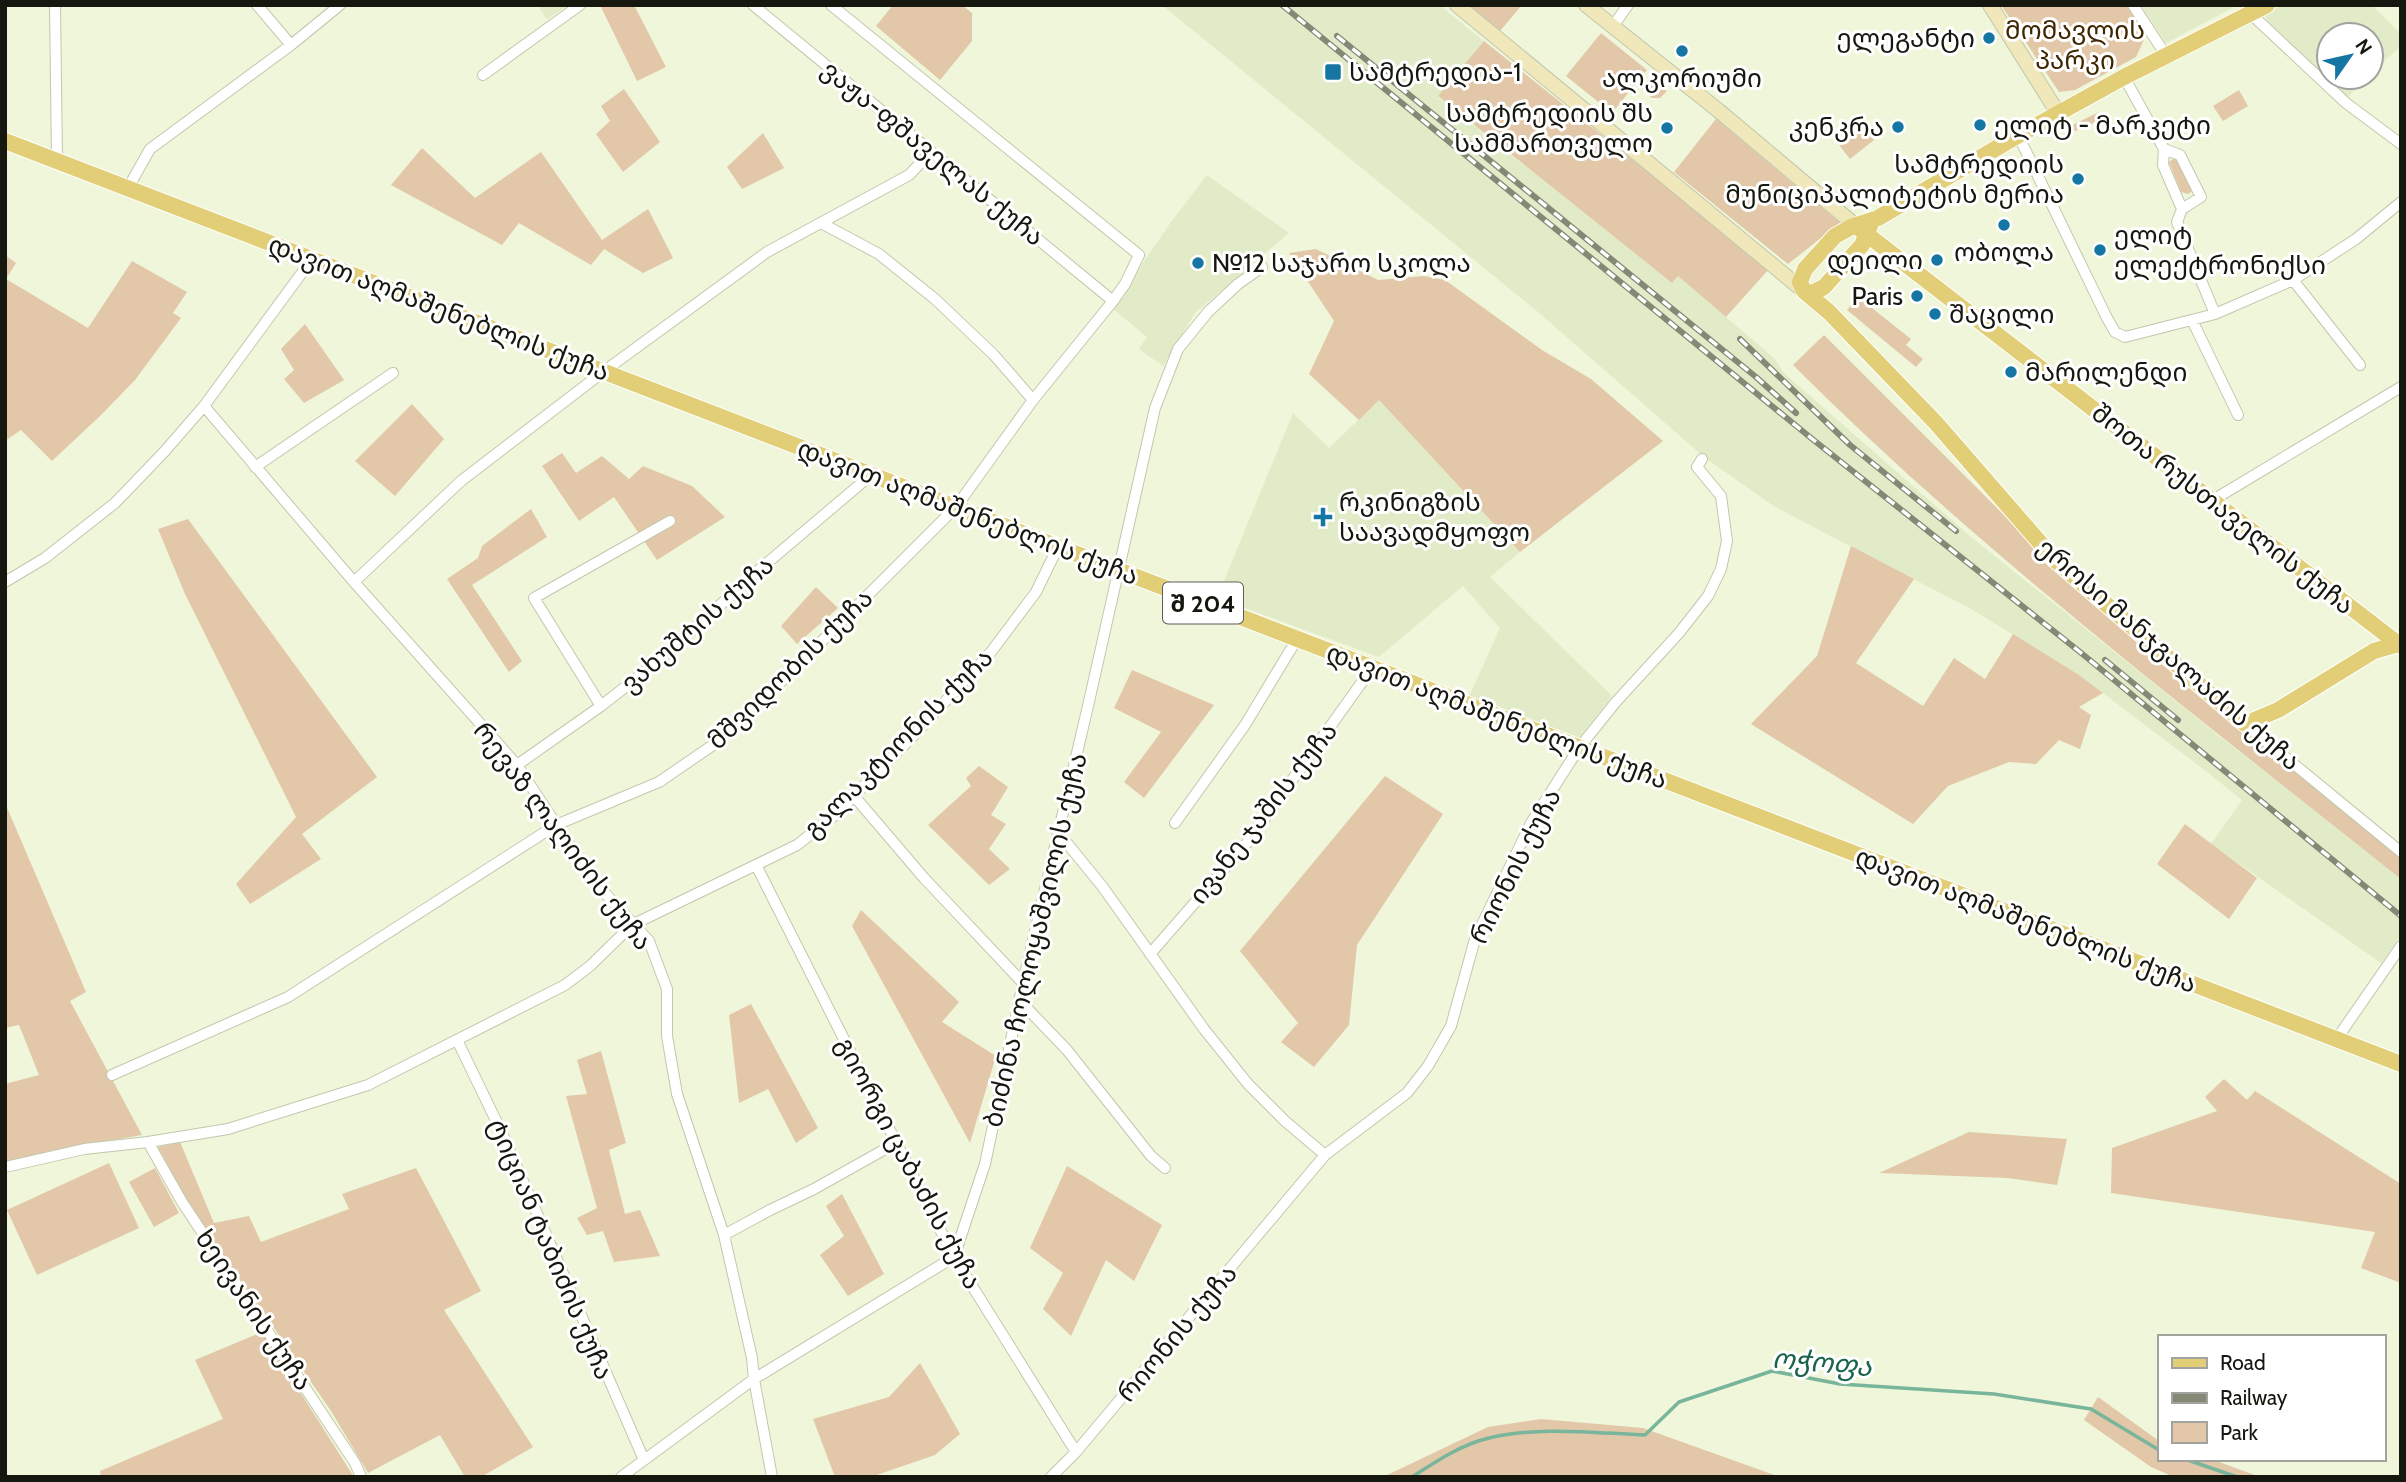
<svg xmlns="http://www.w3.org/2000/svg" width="2406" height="1482" font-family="Cabin,'Noto Sans Georgian',sans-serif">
	<rect width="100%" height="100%" fill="#eff6da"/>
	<!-- built -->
	<path fill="#e2ebc8" d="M537 5H569L547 19Z
		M1162 5H1439L1484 41 1438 97 1672 283 1678 276 1775 359 1784 373 1970 536 2224 740 2401 876V935L2381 963 2211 844 2242 800 2202 768 2079 675 1973 610 1775 507 1704 457 1538 312Z
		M2143 5H2233L2234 7 2166 43 2141 6Z
		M2282 5H2372L2401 34V46L2371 73V35H2329V77H2367L2348 97 2267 22 2266 14Z
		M1207 175 1289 233 1195 313 1163 366 1139 349 1147 337 1112 308 1171 222Z
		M1379 400 1520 552 1490 577 1612 696 1579 738 1469 697 1500 628 1463 586 1379 657 1217 598 1293 413 1329 448Z"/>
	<!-- green -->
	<path fill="#e2c8a8" d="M600 5H634L666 67 637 81Z
		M893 5H962L972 13V41L940 80 876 26Z
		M1469 5H1522L1500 31Z
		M2001 5H2128L2147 33 2136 57 2075 90 2059 92Z
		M1601 33 1647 70 1612 113 1566 76Z
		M1484 41 1769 269 1726 317 1678 276 1672 283 1438 96Z
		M1650 78 1667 91 1660 98H1652L1641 88Z
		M624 89 660 142 623 172 596 134 610 121 601 106Z
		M2239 90 2248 106 2223 121 2213 106Z
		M2099 112 2095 122C2084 128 2075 134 2062 130Z
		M1716 119 1840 223 1788 264 1674 172Z
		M1862 126 1874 140 1850 159 1839 145Z
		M763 133 784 168 742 189 727 167Z
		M422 148 475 198 541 152 602 240 648 209 673 258 643 273 604 249 591 265 519 223 502 245 391 185Z
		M2173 159H2176L2192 185 2191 192 2188 194 2181 192 2169 162Z
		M1316 249 1378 280 1424 276 1445 280 1542 350 1591 379 1663 441 1520 552 1379 400 1359 420 1309 374 1334 321 1289 253Z
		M5 255 16 263 6 279 88 328 132 261 187 292 173 313 181 318 135 380 101 415 52 461 21 430 5 441Z
		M1858 297 1911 339 1906 345 1923 359 1916 367 1847 310Z
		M305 324 344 380 304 403 284 379 294 370 281 349Z
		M1824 335 2031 542 2181 676 2179 680 2399 854 2401 879C2194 714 1981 553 1793 365Z
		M412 404 444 439 395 496 355 461Z
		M562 453 576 473 602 456 629 479 643 466 692 486 725 517 657 560 614 497 579 521 542 466Z
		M531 509 547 537 472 585 522 661 509 672 447 579 478 558 482 546Z
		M188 519 377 777 302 834 321 859 250 904 236 884 296 817 185 594 158 529Z
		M1851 546 1914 579 1856 663 1923 706 1954 658 1985 679 2013 634 2079 675 2103 693 2079 707 2091 715 2080 749 2059 740 2036 764 2009 762 1948 786 1913 824 1751 724 1817 656Z
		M816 587 838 608 797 644 781 626Z
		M1132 670 1214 705 1144 798 1124 782 1161 732 1114 708Z
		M979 766 1008 787 991 815 1006 824 989 849 1010 869 989 885 928 825 971 786 966 778Z
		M1385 776 1443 814 1357 945 1349 1025 1314 1067 1281 1042 1298 1023 1240 951Z
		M5 803 86 992 70 1001 142 1135 79 1146 5 1165V1084L39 1075 19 1025 5 1028Z
		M2185 824 2257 878 2229 919 2157 864Z
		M861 910 959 1002 942 1022 996 1056 970 1143 852 926Z
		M751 1004 818 1128 796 1143 768 1089 739 1103 729 1015Z
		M601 1051 626 1143 609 1150 625 1214 640 1210 660 1256 614 1262 603 1231 587 1235 577 1218 597 1208 566 1096 587 1094 577 1060Z
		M2224 1079 2247 1100 2255 1091 2401 1184V1283L2361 1268 2375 1232 2111 1193 2112 1148 2217 1111 2205 1097Z
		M1969 1132 2067 1139 2057 1185 2008 1178 1879 1173Z
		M180 1142 214 1223 249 1216 261 1242 349 1209 342 1194 416 1168 481 1291 444 1310 533 1447 481 1477H465L440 1435 368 1473 331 1411 187 1201 158 1147Z
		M109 1163 139 1228 37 1275 7 1210Z
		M1067 1166 1162 1225 1134 1281 1106 1260 1071 1336 1043 1309 1063 1273 1030 1248Z
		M155 1168 179 1213 154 1227 129 1182Z
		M842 1194 884 1274 848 1296 820 1255 844 1236 826 1206Z
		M262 1332 354 1477H101L100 1471 223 1419 195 1360Z
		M920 1363 960 1434 935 1455 871 1477H835L813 1419 889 1397Z
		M2098 1397 2159 1441V1459H2211L2260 1477H2174L2151 1467 2084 1420Z
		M1541 1419 1643 1428 1780 1477H1383L1488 1427Z"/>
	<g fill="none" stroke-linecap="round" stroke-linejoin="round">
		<!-- stream -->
		<path stroke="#78b59b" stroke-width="3.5" d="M2185 1459 2237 1477
			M1412 1477C1435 1462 1462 1444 1489 1438 1540 1426 1593 1433 1645 1435L1679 1402 1772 1371 1840 1384 1994 1394 2091 1409 2159 1450"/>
		<defs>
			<path id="street" d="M55 5 57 161
				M257 5 291 45
				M753 5 1113 301
				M2133 5 2167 57
				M2251 14 2346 103 2401 144
				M1613 26 1628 5
				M483 75 580 5
				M2124 77 2164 149 2163 165 2182 209 2177 222 2215 314
				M2018 135 2106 316 2115 332 2125 337 2215 314 2293 280 2356 239 2401 202
				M2164 149 2180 155 2201 197 2182 209
				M128 188 150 149 291 45 340 5
				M821 223 879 254 935 299 994 355 1033 400
				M2293 280 2360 365
				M2192 320 2238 415
				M204 406 354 582 517 765 592 879 649 941 667 989V1036L677 1094 724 1235 752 1358 754 1379 772 1477
				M255 467 393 373
				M2213 500 2401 387
				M5 582 45 558 115 503 164 452 204 406 312 259
				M354 582 461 481 603 372 767 252 909 175 931 152
				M601 706 534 598 670 521
				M2245 724 2401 852
				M517 765 601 706 656 663 760 569 871 475
				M854 796 924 878 1023 983
				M1175 823 1245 725 1297 639
				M1057 831 1102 886 1204 1029 1248 1084 1285 1121 1325 1155
				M756 865 954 1257 1076 1452
				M1150 954 1247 843 1372 668
				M1019 1000 1067 1050 1151 1156 1165 1168
				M457 1040 502 1133 644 1460
				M2336 1040 2401 946
				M112 1075 288 997 556 825 659 782 716 743 786 677 956 507 1033 400 1113 301 1125 284 1139 255 831 5
				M148 1142 182 1202 355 1463 361 1477
				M5 1167 84 1149 148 1142 228 1129 368 1085 565 985 590 966 632 925 797 845 834 816 916 733 991 652 1036 592 1058 547
				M724 1235 770 1210 814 1189 896 1143
				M621 1477 754 1379 954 1257 985 1164 1023 983 1088 706 1155 408 1178 349 1208 312 1238 284 1262 267
				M1051 1477 1076 1452 1325 1155 1407 1093 1428 1066 1451 1026 1475 939 1531 823 1579 748 1615 703 1679 633 1708 596 1721 569 1727 541 1721 496 1697 467 1702 459"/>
			<path id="secondary" d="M1457 5 1804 291
				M1586 5 1719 111 1856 226
				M1990 5 2058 113"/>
			<path id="primary" d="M2267 5 2124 77 2012 139 1878 218 1853 226 1835 236 1805 269 1800 282 1804 291 1829 312 1936 423 2055 560 2245 724 2278 710 2374 651 2398 644
				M5 141 2401 1064
				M1856 226 2401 646
				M1804 291 1812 293 1824 287 1862 245 1870 226"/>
		</defs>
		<!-- street casing -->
		<use href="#street" stroke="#c1c8ad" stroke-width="12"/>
		<!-- secondary casing -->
		<use href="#secondary" stroke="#c1c8ad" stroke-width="16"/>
		<!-- primary casing -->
		<use href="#primary" stroke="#fff" stroke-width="18"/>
		<!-- street -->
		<use href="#street" stroke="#fff" stroke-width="10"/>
		<!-- secondary -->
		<use href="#secondary" stroke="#f0e7bb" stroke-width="14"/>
		<!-- primary -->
		<use href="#primary" stroke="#e1ce77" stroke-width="16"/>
		<defs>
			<path id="rail" d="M1282 5 1811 438 2080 652 2401 916
				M1337 36 1756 377 1796 413
				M1740 339 1850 445 1956 531
				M2105 660 2178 720"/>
		</defs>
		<!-- rail casing -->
		<use href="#rail" stroke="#848976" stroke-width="6"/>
		<!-- rail -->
		<use href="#rail" stroke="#fff" stroke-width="3.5" stroke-dasharray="10" stroke-linecap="butt"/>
	</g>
	<!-- markers -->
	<g fill="#1576a3" stroke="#fff" stroke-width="2.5">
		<circle cx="1989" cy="38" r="7"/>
		<circle cx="1682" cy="51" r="7"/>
		<rect x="1324" y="63" width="18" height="18" rx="3.5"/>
		<circle cx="1980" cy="125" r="7"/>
		<circle cx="1898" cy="127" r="7"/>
		<circle cx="1667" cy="128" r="7"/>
		<circle cx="2078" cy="179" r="7"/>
		<circle cx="2004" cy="225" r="7"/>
		<circle cx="2100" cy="250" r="7"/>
		<circle cx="1937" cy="260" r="7"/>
		<circle cx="1198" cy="263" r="7"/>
		<circle cx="1917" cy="296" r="7"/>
		<circle cx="1935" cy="314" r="7"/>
		<circle cx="2011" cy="372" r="7"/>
		<path d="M1319.5 506.5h7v7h7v7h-7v7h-7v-7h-7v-7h7z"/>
	</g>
	<g text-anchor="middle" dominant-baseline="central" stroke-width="6" stroke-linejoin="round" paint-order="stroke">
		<!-- shield labels -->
		<rect fill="#fff" stroke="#5c5d57" stroke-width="2" x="1163" y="582.5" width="80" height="41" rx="5"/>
		<g font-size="24" font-weight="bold" fill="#16180f">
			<text x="1203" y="603">შ 204</text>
		</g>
		<!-- park labels -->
		<g font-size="26" fill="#3f2601" stroke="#fff">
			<text x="2075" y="30">მომავლის<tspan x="2075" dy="30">პარკი</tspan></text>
		</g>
		<!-- poi labels -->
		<g font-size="26" fill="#16180f" stroke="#fff" text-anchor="start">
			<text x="1975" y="38" text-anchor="end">ელეგანტი</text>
			<text x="1349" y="72">სამტრედია-1</text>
			<text x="1682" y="78" text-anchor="middle">ალკორიუმი</text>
			<text x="1653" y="113" text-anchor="end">სამტრედიის შს<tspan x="1653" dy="30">სამმართველო</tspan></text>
			<text x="1994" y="125">ელიტ - მარკეტი</text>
			<text x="1884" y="127" text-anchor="end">კენკრა</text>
			<text x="2064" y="164" text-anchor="end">სამტრედიის<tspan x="2064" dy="30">მუნიციპალიტეტის მერია</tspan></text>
			<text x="2114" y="235">ელიტ<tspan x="2114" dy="30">ელექტრონიქსი</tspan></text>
			<text x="2004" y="252" text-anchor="middle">ობოლა</text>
			<text x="1923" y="260" text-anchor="end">დეილი</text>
			<text x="1212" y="263">№12 საჯარო სკოლა</text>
			<text x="1903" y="296" text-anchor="end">Paris</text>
			<text x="1949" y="314">შაცილი</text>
			<text x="2025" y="372">მარილენდი</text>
			<text x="1339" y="502">რკინიგზის<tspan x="1339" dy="30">საავადმყოფო</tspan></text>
		</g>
		<!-- street labels -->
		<g font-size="26" fill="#16180f" stroke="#fff">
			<text transform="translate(933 153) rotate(39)">ვაჟა-ფშაველას ქუჩა</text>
			<text transform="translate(439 308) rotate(21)">დავით აღმაშენებლის ქუჩა</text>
			<text transform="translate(2223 509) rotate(38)">შოთა რუსთაველის ქუჩა</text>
			<text transform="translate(968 512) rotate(21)">დავით აღმაშენებლის ქუჩა</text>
			<text transform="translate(697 624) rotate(-41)">ვახუშტის ქუჩა</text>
			<text transform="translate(2169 654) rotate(41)">ეროსი მანჯგალაძის ქუჩა</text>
			<text transform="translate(790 669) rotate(-44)">მშვიდობის ქუჩა</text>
			<text transform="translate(1497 716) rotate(21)">დავით აღმაშენებლის ქუჩა</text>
			<text transform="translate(898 743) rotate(-45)">გალაკტიონის ქუჩა</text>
			<text transform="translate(1263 813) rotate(-52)">ივანე ჯაშის ქუჩა</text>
			<text transform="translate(563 836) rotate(53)">რევაზ ლაღიძის ქუჩა</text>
			<text transform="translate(1515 866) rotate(-63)">რიონის ქუჩა</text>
			<text transform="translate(2026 920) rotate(21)">დავით აღმაშენებლის ქუჩა</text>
			<text transform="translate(1035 940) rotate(-77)">ბიძინა ჩოლოყაშვილის ქუჩა</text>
			<text transform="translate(909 1163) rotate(62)">გიორგი ცაბაძის ქუჩა</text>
			<text transform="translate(551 1249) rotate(67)">ტიციან ტაბიძის ქუჩა</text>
			<text transform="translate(254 1310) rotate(56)">ხეივანის ქუჩა</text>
			<text transform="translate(1177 1333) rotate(-50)">რიონის ქუჩა</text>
		</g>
		<!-- water labels -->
		<g font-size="28" font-style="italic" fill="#1b644b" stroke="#fff">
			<text transform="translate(1822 1362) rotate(5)">ოჭოფა</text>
		</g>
	</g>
	<!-- border -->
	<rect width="2406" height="1482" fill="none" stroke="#16180f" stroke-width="14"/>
	<!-- legend -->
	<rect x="2158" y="1335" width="228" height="126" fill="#ffffff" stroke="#a2a39f" stroke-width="2"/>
	<rect x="2172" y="1358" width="35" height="10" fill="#e1ce77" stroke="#a2a39f" stroke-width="2"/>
	<text x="2220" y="1370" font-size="21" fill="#16180f">Road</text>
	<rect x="2172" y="1393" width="35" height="10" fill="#848976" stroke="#a2a39f" stroke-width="2"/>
	<text x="2220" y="1405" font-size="21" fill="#16180f">Railway</text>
	<rect x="2172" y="1422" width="35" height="21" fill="#e2c8a8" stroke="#a2a39f" stroke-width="2"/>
	<text x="2220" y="1440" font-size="21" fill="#16180f">Park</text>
	<!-- north arrow -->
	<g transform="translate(2350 56) rotate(56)"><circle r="33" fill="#ffffff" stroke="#a2a39f" stroke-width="2"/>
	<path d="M0-5L12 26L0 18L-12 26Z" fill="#1576a3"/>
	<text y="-10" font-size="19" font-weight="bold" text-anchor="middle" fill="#16180f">N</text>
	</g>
</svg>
